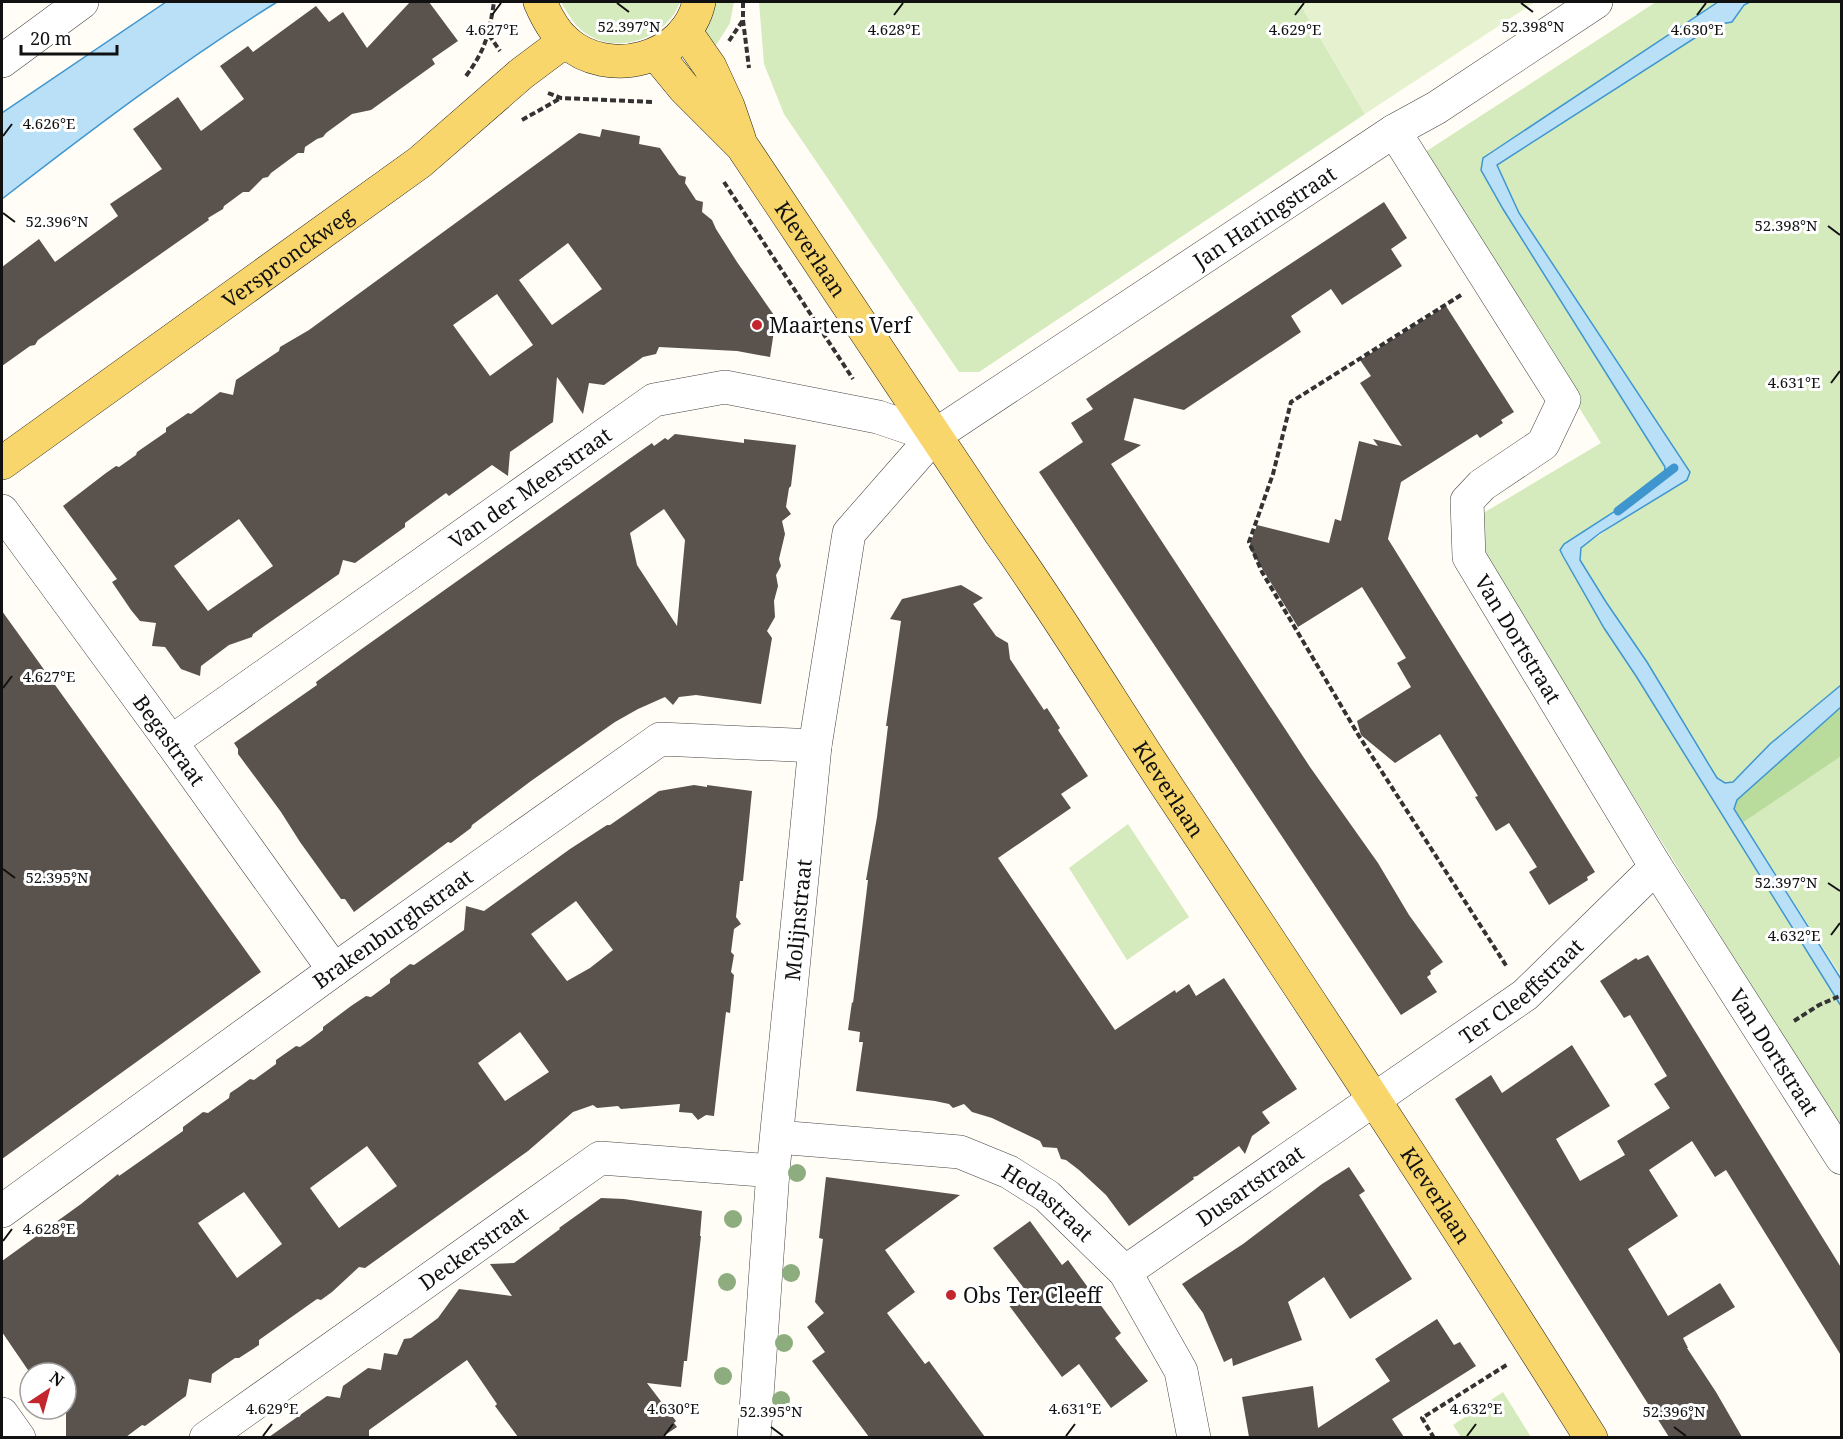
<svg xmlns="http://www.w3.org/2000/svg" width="1843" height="1439" font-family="'Noto Serif',serif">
	<rect width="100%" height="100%" fill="#fffdf5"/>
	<!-- green -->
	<path fill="#d5ebbd" d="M561 2H680C665 42 608 59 576 25 570 18 566 10 561 2Z
		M707 2H734L730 23 713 50C703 35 702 19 707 2Z
		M759 2H1299L1365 114 979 372H959L784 114 764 64Z
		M1656 2H1718L1492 152 1503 209 1665 467 1664 477 1654 486 1564 544 1560 551 1604 628 1636 676 1841 1006V1130L1471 535 1480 515 1601 443 1422 154Z
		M1750 2H1841V685L1771 744 1732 782 1725 783 1717 778 1647 662 1606 602 1580 560 1581 548 1690 472 1519 213 1497 165 1715 25 1732 22 1744 5Z
		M1841 707V976L1734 809Z
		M1128 824 1189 917 1127 960 1069 868Z
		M1503 1392 1531 1437H1461L1453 1425Z"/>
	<!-- forest -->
	<path fill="#b9dc9c" d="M1841 707V756L1742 823 1734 809 1737 800Z"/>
	<!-- pitch -->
	<path fill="#e6f2cf" d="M1299 2H1535L1365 114Z"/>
	<!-- water -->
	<path fill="#b9e0f7" stroke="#3f96cf" stroke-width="1.5" d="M166 2H277C181 62 91 130 2 199V113Z
		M1718 2H1750L1744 5 1732 22 1715 25 1497 165 1519 213 1690 472 1687 480 1600 533 1581 548 1580 560 1606 602 1647 662 1717 778 1725 783 1733 782 1770 744 1841 685V707L1737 800 1734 809 1841 979V1006L1636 676 1604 628 1563 556 1560 550 1564 544 1654 486 1664 477 1665 467 1503 209 1481 170 1483 158 1492 152Z"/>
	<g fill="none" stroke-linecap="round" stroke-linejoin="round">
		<!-- stream -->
		<path stroke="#3f96cf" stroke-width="9" d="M1618 511 1674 468"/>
	</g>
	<!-- building -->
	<path fill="#5a524d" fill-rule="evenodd" d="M410 2H429L458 41 432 59 435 64 371 110 352 114 326 133 323 137 317 139 305 147 304 153H298L271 173 268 177 263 178 249 192H243L224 206 223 209 208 218 209 220 38 340 35 345 30 346 2 366V267L39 239 55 262 118 216 110 204 162 169 133 129 178 97 201 131 244 99 220 66 248 46 253 52 316 6 329 22 343 12 367 48Z
		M602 129 640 136 639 144 660 148 679 175 686 177 685 183 696 200 703 202 702 212 712 220 716 229 737 262 776 318 770 357 737 351 659 347 656 354 643 357 604 385 589 383 583 414 557 377 553 422 510 452 508 476 492 465 449 496 446 493 405 523V527L355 563 343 560 339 574 253 634 252 637 229 645 201 666 200 676 181 669 165 647 152 646 156 623 140 621 131 610 112 582 117 579 63 506 106 473 116 466 119 467 136 455 137 452 166 432V428L188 413 191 414 220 392 233 395 236 380 279 351 280 347 309 330 579 133 600 137ZM568 243 602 289 552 325 519 280ZM497 294 533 345 490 376 453 325ZM239 519 273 566 208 611 174 566Z
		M1384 202 1407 238 1391 249 1402 266 1342 305 1331 289 1291 316 1301 332 1184 410 1134 398 1124 440 1141 445 1111 464 1310 767 1378 863 1409 915 1443 962 1430 971 1431 974 1427 977 1437 992 1401 1015 1039 472 1083 442 1071 423 1093 409 1086 399Z
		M1446 306 1514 412 1501 420 1503 423 1480 438 1477 434 1401 482 1388 539 1595 872 1587 877 1588 880 1549 905 1529 872 1537 867 1509 823 1496 831 1475 797 1478 796 1440 734 1395 763 1361 735 1357 721 1411 687 1397 663 1406 658 1362 587 1298 627 1249 547 1257 525 1329 543 1335 519 1341 521 1359 441 1378 446 1373 439 1402 446 1360 383 1371 376 1360 360Z
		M675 434 744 443V439L796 445 791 486 789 488 786 507 791 514 782 521 785 534 779 559 781 566 776 575 778 586 774 601 775 617 767 631 772 638 761 704 696 695 679 697 673 705 665 697 638 709 615 722 531 781 472 825 471 828 451 843 448 842 354 912 345 899H341L300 842 281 812 238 754V749L234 743 317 685 316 682 363 648 632 457 652 443 654 446 665 438 668 440ZM664 509 685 540 677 626 637 565 630 533Z
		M961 585 983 598 973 604 996 636 1008 643 1010 659 1044 710 1047 708 1060 728 1058 730 1088 776 1061 794 1071 808 998 858 1115 1030 1175 990 1176 993 1189 984 1196 996 1224 978 1297 1089 1262 1112 1270 1123 1252 1136 1245 1154 1239 1146 1197 1176 1193 1177 1194 1179 1129 1226 1106 1195 1079 1170 1066 1160 1061 1159 1057 1148 1043 1147 1040 1141 992 1118 972 1112 964 1104 953 1108 949 1104 935 1101 856 1091 863 1042H859L860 1032 848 1030 852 1002 853 1003 868 880H866L877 817 888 726H886L901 621 890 619 902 599Z
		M2 611 261 972 2 1159Z
		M694 785 707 787V785L752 791 743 881H740L736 917 741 924 734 929 731 952 734 955 731 972 734 975 730 1013 726 1012 714 1116 706 1115 698 1120 692 1113 679 1112 680 1104 621 1109 618 1106 597 1108 593 1105 573 1112 528 1151 365 1268 359 1267 332 1292 321 1300 317 1299 259 1340V1345L239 1358H235L212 1374 211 1383 189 1379 186 1396 145 1426 142 1425 126 1437H66V1373H30L2 1332V1261L81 1204 118 1174 119 1176 183 1131V1127L203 1112 208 1113 229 1098 230 1093 239 1087 250 1079 254 1080 276 1064V1060L296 1046 300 1047 310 1040 323 1030V1027L351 1006 366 996 371 997 390 983V979L410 964 414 965 464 930 466 906 484 911 570 849 607 825H610L659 791ZM576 901 613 950 590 968 567 981 531 934ZM520 1032 549 1072 505 1101 478 1063ZM367 1146 397 1186 339 1228 310 1188ZM244 1192 282 1244 237 1278 198 1223Z
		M1648 955 1842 1269V1357L1726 1170 1715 1177 1692 1141 1649 1170 1678 1216 1628 1249 1668 1316 1720 1283 1735 1307 1683 1338 1688 1348H1687L1716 1392 1742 1437H1669L1455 1099 1491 1075 1502 1093 1572 1045 1610 1106 1556 1139 1580 1181 1625 1155 1617 1141 1670 1108 1654 1084 1667 1076 1630 1015 1624 1018 1600 981 1636 958 1638 960Z
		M1349 1167 1365 1191 1359 1195 1412 1279 1350 1319 1324 1277 1288 1302 1302 1340 1233 1366 1232 1358 1224 1362 1203 1313 1182 1284 1243 1244 1322 1184Z
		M826 1177 960 1195 885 1250 915 1292 887 1313 925 1364 929 1361 985 1437H869L812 1361 825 1352 807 1327 824 1313 815 1302 823 1239 819 1238Z
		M601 1198 624 1199 702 1211 700 1236H701L687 1361H684L681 1387 647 1383 676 1421 674 1423 677 1427 662 1437H518L495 1406 497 1404 467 1360 369 1430V1437H269L327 1396 340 1398 343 1386 368 1368 381 1370 384 1353 397 1355 404 1339 411 1338 438 1318 459 1289 512 1296 490 1264 514 1263 560 1229 559 1228Z
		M1030 1221 1062 1265 1068 1260 1121 1333 1115 1338 1148 1381 1111 1408 1079 1364 1062 1377 1008 1304 1026 1291 993 1248Z
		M1437 1319 1454 1345 1460 1342 1476 1366 1392 1419 1404 1437H1249L1242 1397 1313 1386 1318 1428 1390 1381 1375 1359Z"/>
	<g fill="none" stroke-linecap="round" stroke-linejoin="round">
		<defs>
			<g id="minor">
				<path d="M2 61 82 2"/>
				<path id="s1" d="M1394 131 1564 400 1543 444 1482 485 1467 501 1469 557 1656 867 1842 1158"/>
				<path id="s2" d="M2 511 171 742 334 970"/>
				<path id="s3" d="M171 742 654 400 725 387 878 417 934 436"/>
				<path id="s4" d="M777 1137 960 1152 1009 1172 1047 1196 1125 1272 1181 1371 1194 1438"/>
				<path id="s5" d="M2 1211 334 970 660 739 815 746"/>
				<path id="s6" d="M1125 1272 1525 995 1656 867"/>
				<path d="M2 1414 19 1438"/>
				<path id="s7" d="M206 1438 600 1158 773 1171"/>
				<path id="s8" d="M754 1438 773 1171 815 746 849 533 934 436 1394 131 1436 108 1596 2"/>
			</g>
			<g id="major">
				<path d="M540 2C546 16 553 30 565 41 608 80 686 60 699 2"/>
				<path d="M685 31 710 67 728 106 739 138"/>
				<path id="s9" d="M656 54 684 88 742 146 1001 534C1060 617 1112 703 1168 788 1311 1003 1454 1219 1591 1438"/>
				<path id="s10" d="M2 463 420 162 521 74 565 41"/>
			</g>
		</defs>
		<!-- minor casing -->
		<use href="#minor" stroke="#444" stroke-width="34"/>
		<!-- major casing -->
		<use href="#major" stroke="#222" stroke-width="34"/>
		<!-- path -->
		<path stroke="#333" stroke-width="4" stroke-dasharray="6 3" stroke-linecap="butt" d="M743 2V20L749 68
			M489 35 500 51
			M729 41 743 20
			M466 76C486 49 489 34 494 2
			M548 93 561 98 653 102
			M522 120 561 98
			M724 182 853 379
			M1461 295 1291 402 1273 474 1249 542 1262 572 1359 736 1507 967
			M1794 1021 1819 1005 1842 995
			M1434 1438 1422 1418 1508 1364"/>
		<!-- minor -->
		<use href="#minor" stroke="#fff" stroke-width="33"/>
		<!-- major -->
		<use href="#major" stroke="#f9d66b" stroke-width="33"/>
	</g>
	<!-- trees -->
	<g fill="#8dad7f">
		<circle cx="797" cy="1173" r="9"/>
		<circle cx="733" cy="1219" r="9"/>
		<circle cx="791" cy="1273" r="9"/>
		<circle cx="727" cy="1282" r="9"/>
		<circle cx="784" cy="1343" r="9"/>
		<circle cx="723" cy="1376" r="9"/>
		<circle cx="781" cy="1400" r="9"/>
	</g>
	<!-- ticks -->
	<path fill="none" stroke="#111" stroke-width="2" d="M617 3 629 12M1521 3 1533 12M492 15 501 3M894 15 903 3M1295 15 1304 3M1697 15 1706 3M3 136 12 124M3 213 15 222M1828 226 1840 235M1831 383 1840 371M3 688 12 676M3 869 15 878M1828 883 1840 891M1831 935 1840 923M3 1241 12 1229M771 1427 783 1436M1674 1427 1686 1436M263 1436 272 1424M664 1436 673 1424M1066 1436 1075 1424M1467 1436 1476 1424"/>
	<!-- markers -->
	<g fill="#c4262e" stroke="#fff" stroke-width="2">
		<circle cx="757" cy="325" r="6"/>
		<circle cx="951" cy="1295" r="6"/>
	</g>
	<g text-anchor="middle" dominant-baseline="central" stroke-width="6" stroke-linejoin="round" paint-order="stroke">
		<!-- street labels -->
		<g font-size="21" fill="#111" stroke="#fff">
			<text stroke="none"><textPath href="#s8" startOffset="1436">Jan Haringstraat</textPath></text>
			<text stroke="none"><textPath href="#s9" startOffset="250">Kleverlaan</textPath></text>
			<text stroke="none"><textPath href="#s10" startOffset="352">Verspronckweg</textPath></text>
			<text stroke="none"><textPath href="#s3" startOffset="440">Van der Meerstraat</textPath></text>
			<text stroke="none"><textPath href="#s1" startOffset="614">Van Dortstraat</textPath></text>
			<text stroke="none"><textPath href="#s2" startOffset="284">Begastraat</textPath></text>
			<text stroke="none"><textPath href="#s9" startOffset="898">Kleverlaan</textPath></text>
			<text stroke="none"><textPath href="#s8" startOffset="520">Molijnstraat</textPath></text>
			<text stroke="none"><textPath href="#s5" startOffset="482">Brakenburghstraat</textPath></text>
			<text stroke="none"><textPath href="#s6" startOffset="486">Ter Cleeffstraat</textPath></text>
			<text stroke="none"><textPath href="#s1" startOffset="1100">Van Dortstraat</textPath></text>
			<text stroke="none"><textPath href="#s6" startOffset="152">Dusartstraat</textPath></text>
			<text stroke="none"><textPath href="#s9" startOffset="1384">Kleverlaan</textPath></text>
			<text stroke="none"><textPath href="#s4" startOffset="286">Hedastraat</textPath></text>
			<text stroke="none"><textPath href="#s7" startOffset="328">Deckerstraat</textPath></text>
		</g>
		<!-- poi labels -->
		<g font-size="21" fill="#111" stroke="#fff" text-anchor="start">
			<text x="769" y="325">Maartens Verf</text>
			<text x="963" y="1295">Obs Ter Cleeff</text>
		</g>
	</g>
	<g font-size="15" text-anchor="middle" fill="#111" stroke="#fff" stroke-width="6" stroke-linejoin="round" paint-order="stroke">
		<text x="629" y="32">52.397°N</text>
		<text x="1533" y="32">52.398°N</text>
		<text x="492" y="35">4.627°E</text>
		<text x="894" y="35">4.628°E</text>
		<text x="1295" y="35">4.629°E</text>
		<text x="1697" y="35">4.630°E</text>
		<text x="49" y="129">4.626°E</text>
		<text x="57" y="227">52.396°N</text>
		<text x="1786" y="231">52.398°N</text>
		<text x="1794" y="388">4.631°E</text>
		<text x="49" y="682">4.627°E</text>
		<text x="57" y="883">52.395°N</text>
		<text x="1786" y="888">52.397°N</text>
		<text x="1794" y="941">4.632°E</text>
		<text x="49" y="1234">4.628°E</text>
		<text x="272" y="1414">4.629°E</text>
		<text x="673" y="1414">4.630°E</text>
		<text x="1075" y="1414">4.631°E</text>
		<text x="1476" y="1414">4.632°E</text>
		<text x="771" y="1417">52.395°N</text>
		<text x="1674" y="1417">52.396°N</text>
	</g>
	<!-- border -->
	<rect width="1843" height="1439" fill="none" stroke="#111111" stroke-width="6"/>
	<!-- north arrow -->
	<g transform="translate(48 1391) rotate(36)"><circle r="28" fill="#ffffff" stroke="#a0a0a0" stroke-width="1.5"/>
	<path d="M0-4.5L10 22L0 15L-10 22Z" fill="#c4262e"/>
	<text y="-9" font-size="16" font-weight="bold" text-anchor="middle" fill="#111111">N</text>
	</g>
	<!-- scale -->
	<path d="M21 45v9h96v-9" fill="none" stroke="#111111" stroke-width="3"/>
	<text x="30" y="45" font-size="18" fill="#111111" stroke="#ffffff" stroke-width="4.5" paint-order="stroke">20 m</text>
</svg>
